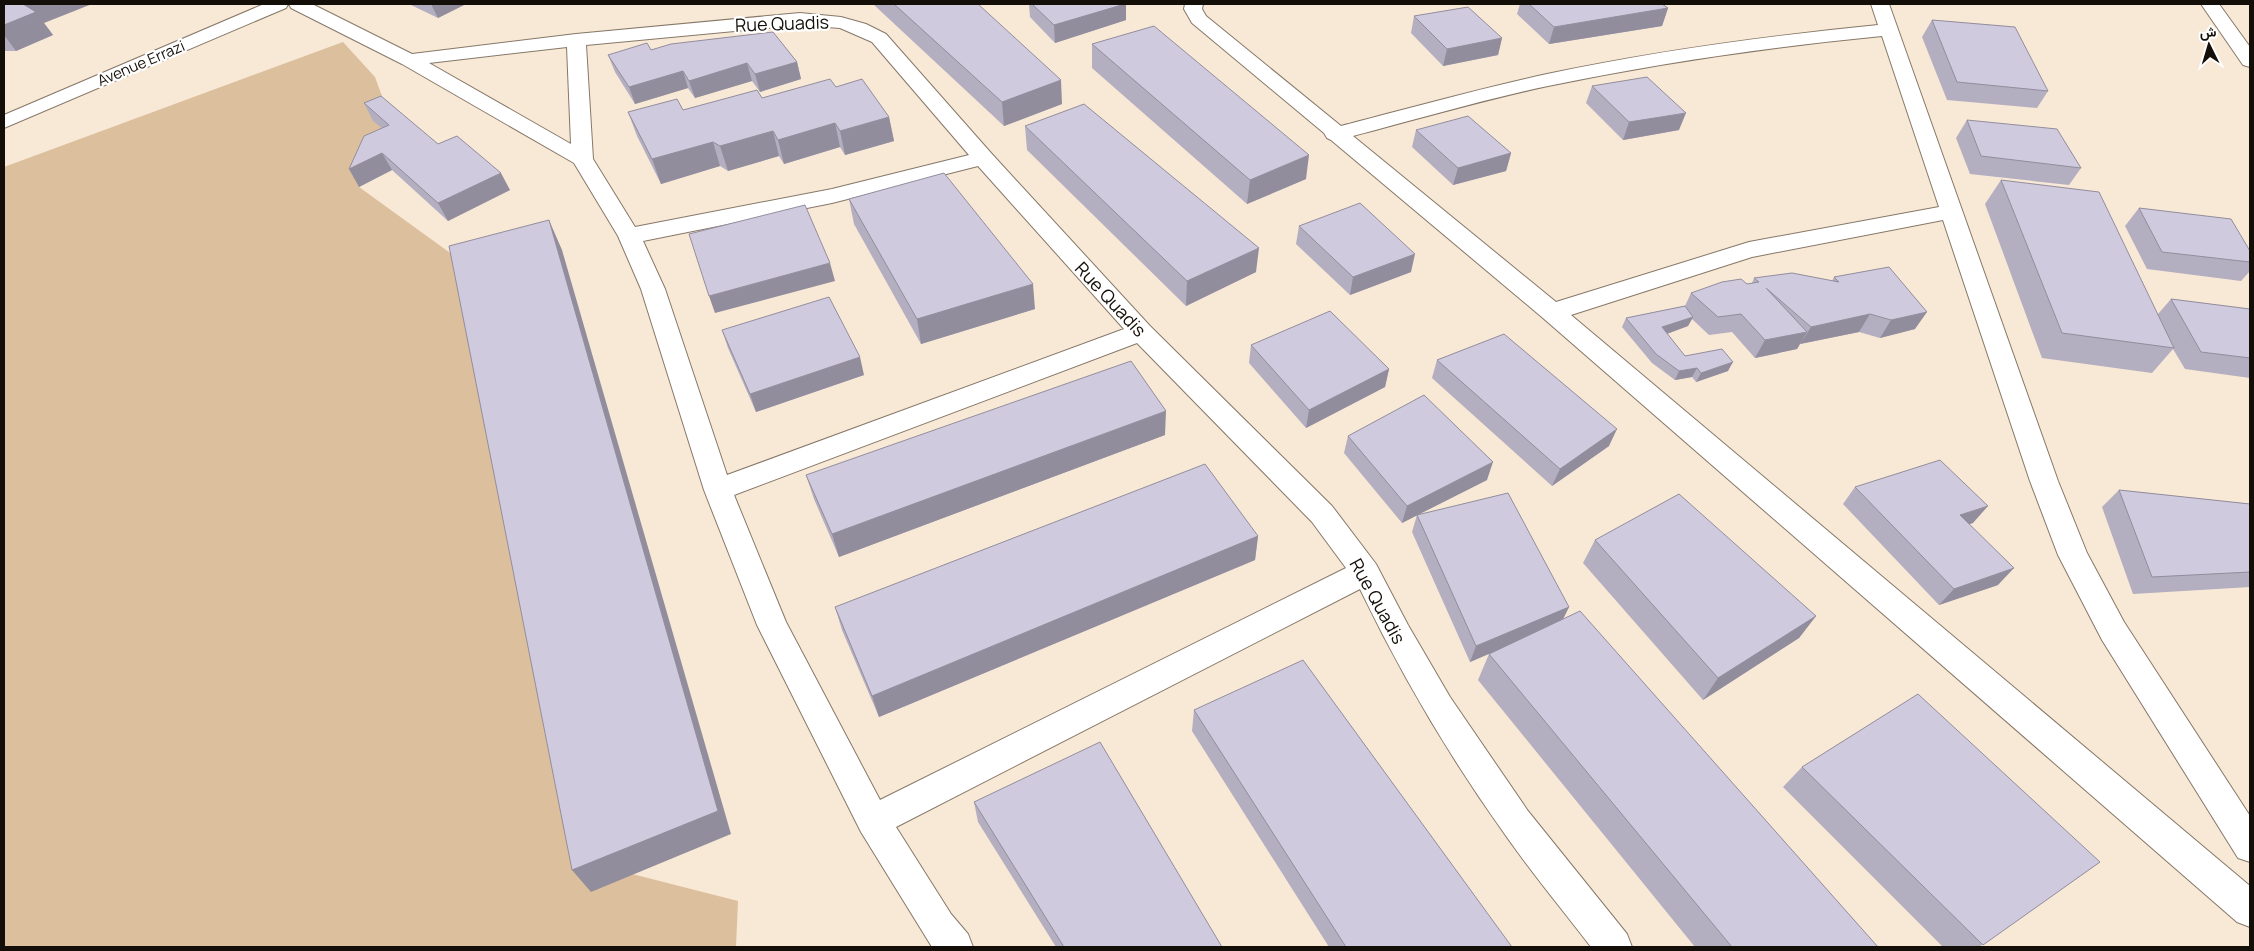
<svg xmlns="http://www.w3.org/2000/svg" width="2254" height="951" font-family="Manrope,Vazirmatn,sans-serif">
	<rect width="100%" height="100%" fill="#f8e8d6"/>
	<!-- green -->
	<path fill="#dcbf9d" d="M343 42 375 77 399 143 359 187 464 263 593 864 738 901 736 947H4V167Z"/>
	<g fill="none" stroke-linecap="round" stroke-linejoin="round">
		<defs>
			<path id="street" d="M264 4H288L286 8 4 128V115Z
				M289 4H312L412 54 576 34 800 13 841 17 866 24 886 34 991 153 1150 326 1332 506 1376 564 1408 625 1450 697 1528 811 1627 934 1632 947H1591C1562 909 1531 872 1504 833 1449 756 1401 674 1360 589L896 827 951 914 968 934 973 947H932L861 832 757 625 704 490 641 289 618 236 574 163 402 64 291 8ZM800 25 840 28 872 42 969 155 832 189 635 227 593 159 586 45ZM567 47 571 144 429 63ZM978 166 1124 329 727 475 665 289 643 241 832 203ZM1137 343 1312 522 1346 568 880 800 786 622 734 495Z
				M1185 4H1203L1202 9 1206 16 1341 126C1410 108 1478 89 1547 74 1656 51 1767 36 1878 25L1871 4H1889L2058 481 2087 553 2124 622 2250 816V862L2238 858 2102 640 2058 555 2030 481 1943 220 1752 257 1571 315 2250 886V927L2237 922 1543 318 1331 140 1327 138 1324 133 1192 23 1184 9ZM1882 36 1939 207 1749 242 1556 302 1353 136C1418 119 1482 100 1548 86 1658 63 1769 47 1882 36Z
				M2201 4H2219L2250 47V67L2243 65Z"/>
		</defs>
		<!-- street casing -->
		<use href="#street" stroke="#867868" stroke-width="2"/>
		<!-- street -->
		<use href="#street" fill="#fff" fill-rule="evenodd"/>
	</g>
	<!-- wall -->
	<path fill="#b3aec0" d="M4 4 44 23 53 35 16 51H4Z
		M409 4H466L438 18Z
		M873 4H978L1062 104 1004 126Z
		M1029 4H1126V20L1055 43 1030 17Z
		M1520 4H1662L1668 8 1662 26 1549 44 1517 14Z
		M1414 16 1502 38 1498 55 1443 66 1411 33Z
		M1932 20 2048 91 2037 108 1947 100 1922 37Z
		M1092 44 1306 179 1247 204 1092 68Z
		M651 50 797 62 801 79 760 92 752 81 695 98 688 88 635 104 615 72 608 55Z
		M1592 86 1679 130 1623 140 1586 103Z
		M836 87 889 117 894 141 845 155 840 147 784 164 779 156 728 171 720 166 661 184 637 136 628 112 683 110Z
		M364 103 438 144 510 190 448 221 392 170 359 187 382 128 373 121Z
		M1967 120 2081 168 2069 185 1970 174 1956 138Z
		M1025 126 1256 272 1186 306 1027 150Z
		M1416 130 1511 153 1506 171 1453 185 1412 147Z
		M2001 180 2158 314 2171 299 2250 309V378L2185 369 2173 349 2152 373 2042 358 1985 204Z
		M849 199 1035 309 921 344 854 224Z
		M2139 208 2250 251V271L2241 281 2147 269 2125 226Z
		M1299 226 1411 272 1350 295 1296 244Z
		M1834 277 1915 329 1880 338 1859 332 1800 344 1797 349 1755 358 1732 332 1709 335 1692 319 1688 326 1667 334 1685 356 1728 371 1696 382 1692 377 1675 380 1652 363 1622 327 1626 318 1685 306 1691 293 1752 283 1754 278 1832 281Z
		M722 330 864 375 756 412 728 348Z
		M1251 345 1389 369 1385 387 1306 428 1249 363Z
		M1437 360 1609 446 1552 486 1432 378Z
		M1165 435 839 557 814 499 806 475Z
		M1348 436 1487 480 1417 515 1569 607 1563 619 1878 947H1695L1478 680 1489 654 1500 649 1470 662 1412 532 1417 515 1402 523 1344 453Z
		M1855 487 1973 523 1969 524 1998 585 1939 605 1843 504Z
		M2119 490 2250 504V587L2133 594 2102 507Z
		M1258 536 1255 560 879 717 842 630 835 607Z
		M1595 540 1816 616 1799 638 1703 700 1583 563Z
		M1194 710 1512 947H1329L1192 731Z
		M1802 767 2100 862 1979 947H1943L1783 787Z
		M974 802 1222 947H1056L978 822Z"/>
	<!-- shaded-wall -->
	<path fill="#928d9c" d="M22 4H92L44 23 53 35 16 51 4 35V25Z
		M431 4H466L438 18Z
		M1125 4H1126V20L1055 43 1054 25Z
		M1668 8 1662 26 1549 44 1554 27Z
		M1502 38 1498 55 1443 66 1447 49Z
		M797 62 801 79 760 92 755 74Z
		M747 63 752 81 695 98 689 81Z
		M683 71 688 88 635 104 629 87Z
		M1061 80 1062 104 1004 126 1002 102Z
		M1686 113 1679 130 1623 140 1629 122Z
		M889 117 894 141 845 155 840 131Z
		M835 123 840 147 784 164 778 140Z
		M773 131 779 156 728 171 720 146Z
		M713 142 720 166 661 184 652 159Z
		M382 153 392 170 359 187 349 169Z
		M1511 153 1506 171 1453 185 1458 168Z
		M1309 155 1306 179 1247 204 1250 180Z
		M501 173 510 190 448 221 438 203Z
		M549 220 562 250 731 834 591 892 572 870Z
		M1259 248 1256 272 1186 306 1187 281Z
		M1415 254 1411 272 1350 295 1353 277Z
		M830 263 835 281 715 313 709 296Z
		M1033 284 1035 309 921 344 917 319Z
		M1927 312 1915 329 1880 338 1891 320Z
		M1870 314 1859 332 1800 344 1811 327Z
		M1693 317 1688 326 1658 337 1662 327Z
		M1807 332 1797 349 1755 358 1765 340Z
		M860 357 864 375 756 412 750 394Z
		M1733 362 1728 371 1696 382 1701 373Z
		M1697 368 1692 377 1675 380 1679 371Z
		M1389 369 1385 387 1306 428 1309 410Z
		M1166 411 1165 435 839 557 832 534Z
		M1617 429 1609 446 1552 486 1560 469Z
		M1493 462 1487 480 1402 523 1407 506Z
		M1988 506 1973 523 1946 532 1960 515Z
		M1258 536 1255 560 879 717 872 696Z
		M2014 568 1998 585 1939 605 1954 589Z
		M1569 607 1561 623 1470 662 1476 646Z
		M1816 616 1799 638 1703 700 1718 678Z"/>
	<!-- building -->
	<path fill="#d0cadf" stroke="#928d9c" d="M4 4H23L36 12 4 25Z
		M894 4H978L1061 80 1002 102Z
		M1032 4H1125L1054 25Z
		M1529 4H1662L1668 8 1554 27Z
		M1468 7 1502 38 1447 49 1414 16Z
		M1932 20 2015 27 2048 91 1957 82Z
		M1154 26 1309 155 1250 180 1092 44Z
		M773 32 797 62 755 74 747 63 689 81 683 71 629 87 608 55 647 43 651 50 671 44Z
		M1647 77 1686 113 1629 122 1592 86Z
		M830 79 836 87 862 79 889 117 840 131 835 123 778 140 773 131 720 146 713 142 652 159 628 112 677 99 683 110 757 90 762 98Z
		M381 96 438 144 457 136 501 173 438 203 382 153 349 169 364 136 389 125 364 103Z
		M1084 104 1259 248 1187 281 1025 126Z
		M1468 116 1511 153 1458 168 1416 130Z
		M1967 120 2057 129 2081 168 1981 156Z
		M944 173 1033 284 917 319 849 199Z
		M2001 180 2099 192 2174 348 2062 333Z
		M1360 203 1415 254 1353 277 1299 226Z
		M805 205 830 263 709 296 689 234Z
		M2139 208 2231 219 2250 251V262L2162 252Z
		M549 220 718 811 572 870 449 246Z
		M1889 267 1927 312 1891 320 1870 314 1811 327 1766 288 1807 332 1765 340 1741 314 1718 317 1691 293 1722 282 1741 279 1747 284 1759 282 1754 278 1792 273 1839 282 1834 277Z
		M829 297 860 357 750 394 722 330Z
		M2171 299 2250 309V358L2201 352Z
		M1685 306 1693 317 1662 327 1685 356 1722 349 1733 362 1701 373 1697 368 1679 371 1656 354 1626 318Z
		M1330 311 1389 369 1309 410 1251 345Z
		M1504 334 1617 429 1560 469 1437 360Z
		M1131 361 1166 411 832 534 806 475Z
		M1424 395 1493 462 1407 506 1348 436Z
		M1940 460 1988 506 1960 515 2014 568 1954 589 1855 487Z
		M1205 464 1258 536 872 696 835 607Z
		M2119 490 2250 504V572L2152 577Z
		M1508 493 1569 607 1476 646 1417 515Z
		M1679 494 1816 616 1718 678 1595 540Z
		M1580 611 1878 947H1732L1489 654Z
		M1303 660 1512 947H1346L1194 710Z
		M1918 694 2100 862 1983 945 1802 767Z
		M1100 742 1222 947H1064L974 802Z"/>
	<g text-anchor="middle" dominant-baseline="central" stroke-width="4.5" stroke-linejoin="round" paint-order="stroke">
		<!-- far-street labels -->
		<g font-size="15" fill="#130e08" stroke="#fff">
			<text transform="translate(141 63) rotate(-23)">Avenue Errazi</text>
		</g>
		<!-- street labels -->
		<g font-size="18" fill="#130e08" stroke="#fff">
			<text transform="translate(782 23) rotate(-2)">Rue Quadis</text>
			<text transform="translate(1111 299) rotate(47)">Rue Quadis</text>
			<text transform="translate(1378 601) rotate(61)">Rue Quadis</text>
		</g>
	</g>
	<!-- border -->
	<rect width="2254" height="951" fill="none" stroke="#130e08" stroke-width="10"/>
	<!-- north arrow -->
	<g transform="translate(2209 45) rotate(355)" stroke="#ffffff" stroke-width="4" paint-order="stroke">
	<path d="M0-4L9 19L0 12L-9 19Z" fill="#130e08"/>
	<text y="-8" font-size="14" font-weight="bold" text-anchor="middle" fill="#130e08">ش</text>
	</g>
</svg>
